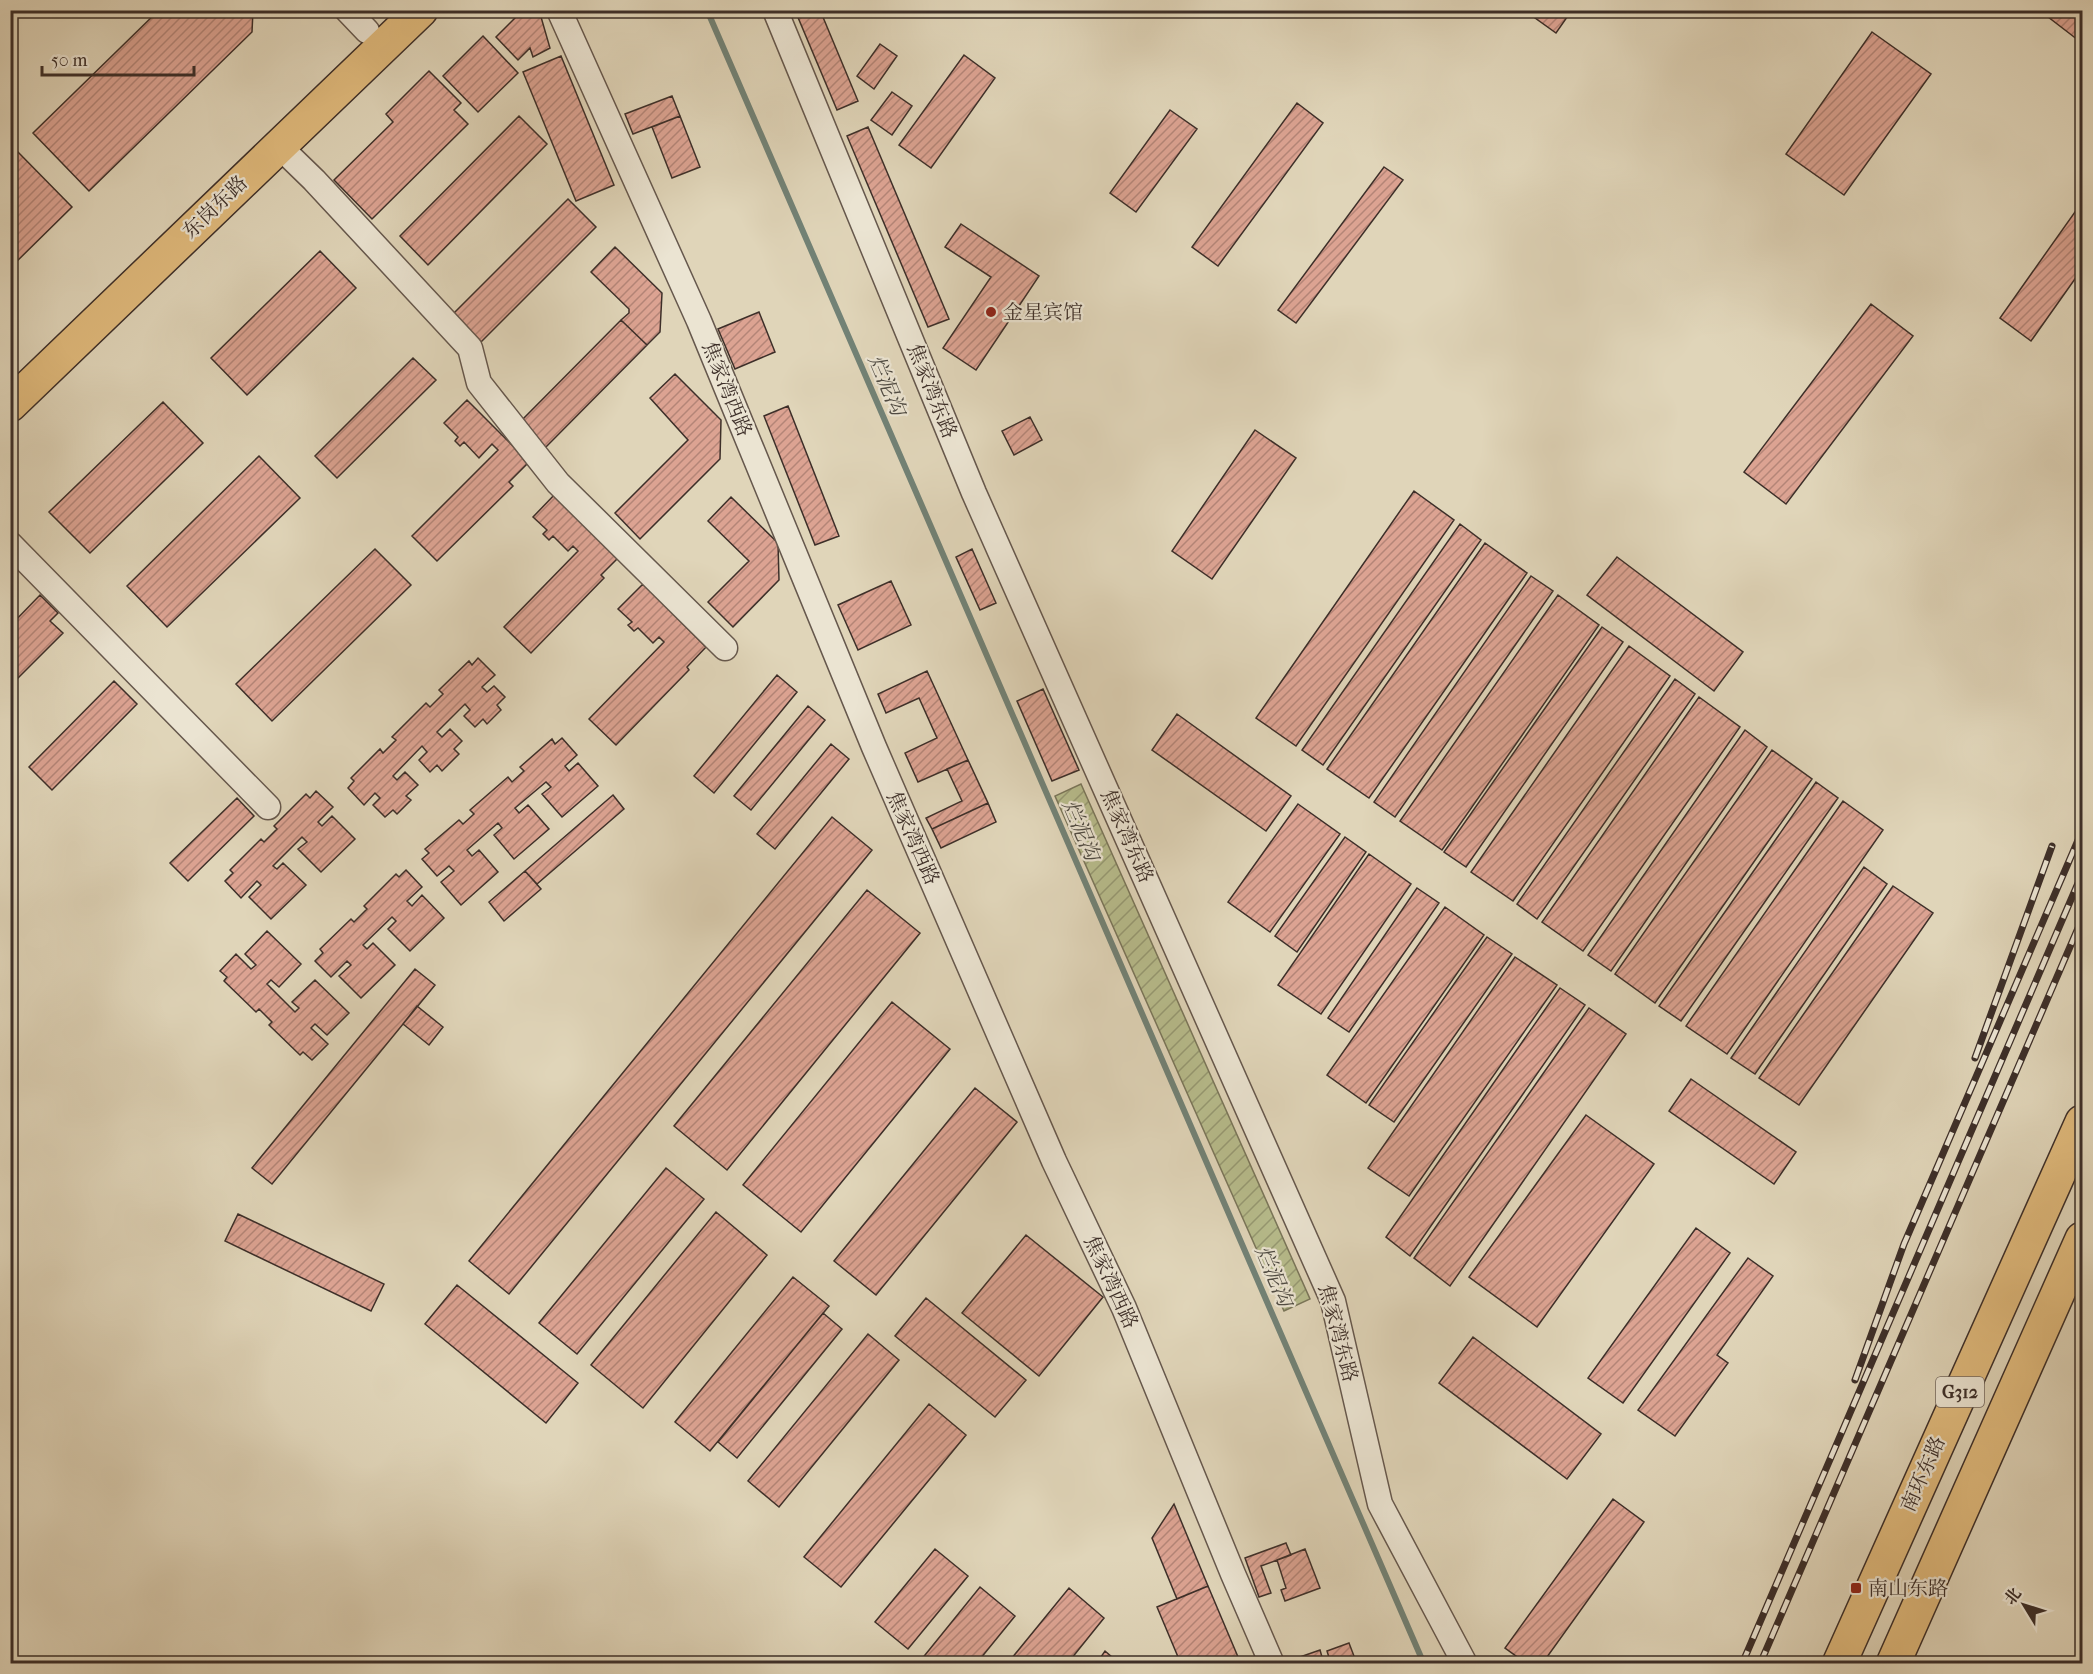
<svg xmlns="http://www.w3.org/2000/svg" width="2093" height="1674" font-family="'IM FELL French Canon','Noto Serif SC',serif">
	<defs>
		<pattern id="garden-furrows" width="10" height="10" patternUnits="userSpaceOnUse" patternTransform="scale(1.5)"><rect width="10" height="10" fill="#b7bc8c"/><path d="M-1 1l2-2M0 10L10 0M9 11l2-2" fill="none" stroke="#969972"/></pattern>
		<pattern id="building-hatch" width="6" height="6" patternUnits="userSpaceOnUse" patternTransform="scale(1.5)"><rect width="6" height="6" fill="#dca392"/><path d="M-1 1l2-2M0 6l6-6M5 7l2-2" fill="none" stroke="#b48577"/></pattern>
	</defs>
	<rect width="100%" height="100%" fill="#e0d5b9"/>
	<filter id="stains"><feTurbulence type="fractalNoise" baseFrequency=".00333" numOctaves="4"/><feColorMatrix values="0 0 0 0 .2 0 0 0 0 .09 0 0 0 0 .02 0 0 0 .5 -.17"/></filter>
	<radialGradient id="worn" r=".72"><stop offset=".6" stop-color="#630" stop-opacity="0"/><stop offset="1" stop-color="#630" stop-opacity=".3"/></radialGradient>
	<!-- garden -->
	<path fill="url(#garden-furrows)" stroke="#7a765a" stroke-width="1.5" d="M1081 784 1310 1299 1284 1311 1055 796Z"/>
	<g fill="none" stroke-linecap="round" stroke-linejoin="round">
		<!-- stream -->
		<path stroke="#728276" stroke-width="6" d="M707 10 1424 1664"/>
	</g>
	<!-- building -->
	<path fill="url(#building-hatch)" stroke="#3d2f29" stroke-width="1.5" d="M159 10H253L252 32 89 191 33 133Z
		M523 10H539L550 48 533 57 530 48 518 60 496 37Z
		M724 10H742L727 17Z
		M807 10H820L858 101 837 110 797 15Z
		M1524 10H1572L1556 33Z
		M2039 10H2082V34L2078 40Z
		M1872 32 1931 74 1844 195 1786 154Z
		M483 36 518 73 478 112 443 76Z
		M880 44 897 56 874 89 857 76Z
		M964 55 995 78 931 168 899 145Z
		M561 56 614 185 576 201 523 72Z
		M429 71 461 103 454 110 468 124 372 219 334 180 393 122 386 114Z
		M892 92 912 106 892 135 871 120Z
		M672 96 680 116 633 134 625 114Z
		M1297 103 1323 123 1218 266 1192 247Z
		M1170 110 1197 129 1136 212 1110 193Z
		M519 116 547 144 428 265 400 236Z
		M680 116 700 167 672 178 652 127Z
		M868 127 949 319 928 327 847 136Z
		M16 150 72 207 10 268V155Z
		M1384 167 1403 180 1296 323 1278 310Z
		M568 199 596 227 476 347 448 319Z
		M2082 202V269L2031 341 2000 318Z
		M961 224 1039 276 976 370 943 348 991 277 945 247Z
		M615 247 662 293 660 332 647 345 621 320 629 313V309L591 272Z
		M320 251 356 288 247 395 211 358Z
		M1871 304 1913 336 1786 504 1744 472Z
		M759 312 775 352 735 369 718 329Z
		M621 320 647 345 544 449 519 423Z
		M413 358 436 380 337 478 315 456Z
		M675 374 721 420 720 459 640 539 615 513 688 440 650 398Z
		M467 400 529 462 509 482 513 486 437 561 412 536 498 450 492 444 479 458 464 442 460 446 455 441 458 437 444 423Z
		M163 402 203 443 90 553 49 512Z
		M788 406 839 536 815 545 764 416Z
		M1030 417 1042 440 1014 455 1002 431Z
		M1255 430 1296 458 1212 579 1172 551Z
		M259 456 300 498 167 627 127 586Z
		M1414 491 1454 520 1296 746 1256 718Z
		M557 492 621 555 601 575 604 578 531 653 504 627 578 551 573 546 568 551 553 536 549 540 543 534 547 530 533 517Z
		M731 497 778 543 779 580 733 627 708 602 749 561 708 521Z
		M1460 524 1481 540 1323 765 1302 750Z
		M1485 543 1527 573 1369 798 1327 769Z
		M375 549 411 585 272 721 236 684Z
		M972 549 996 603 980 610 956 557Z
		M1617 557 1743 652 1714 691 1587 595Z
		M1531 576 1553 591 1395 817 1374 802Z
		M891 581 911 625 858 650 838 605Z
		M643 584 706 647 687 667 689 670 616 745 589 719 664 642 659 637 653 643 638 628 634 631 628 625 632 622 618 609Z
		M40 595 58 613 50 621 63 633 10 686V626Z
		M1558 595 1599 625 1442 850 1400 821Z
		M1602 627 1623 642 1466 867 1444 852Z
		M1629 646 1670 676 1513 901 1471 872Z
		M478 658 495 675 482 687 487 692 494 686 505 697 497 705 501 710 487 724 483 719 475 727 464 716 470 710 465 704 437 732 442 737 450 729 462 741 454 749 459 754 442 771 437 765 430 772 419 760 427 752 422 746 393 776 397 780 405 772 418 785 406 796 411 800 397 814 393 810 385 817 373 805 380 798 375 793 364 805 348 788 354 781 351 778 380 749 383 753 396 740 392 737 426 703 430 707 443 694 439 690 469 661 472 665Z
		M927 671 968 760 918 782 905 753 937 738 919 698 886 713 878 694Z
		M777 675 797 692 714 793 694 776Z
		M1675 679 1695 694 1537 919 1517 904Z
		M114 681 137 704 52 790 29 767Z
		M1043 689 1079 770 1052 781 1017 701Z
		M1699 697 1740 727 1583 951 1542 922Z
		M808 706 825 720 751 810 734 796Z
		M1177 714 1291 796 1266 831 1152 750Z
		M1745 730 1767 747 1611 971 1588 955Z
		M562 738 577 755 565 766 569 771 578 763 598 786 562 817 542 794 551 787 546 782 515 808 519 813 528 805 549 829 514 859 494 835 502 828 498 823 467 850 472 856 479 850 498 872 461 905 441 882 454 871 449 866 437 876 422 859 429 853 425 849 459 820 463 824 474 814 470 810 508 777 512 782 524 771 520 767 552 739 555 744Z
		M831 744 849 759 775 849 757 834Z
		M1772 750 1812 779 1655 1003 1615 974Z
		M968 760 988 803 932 829 926 818 962 801 947 769Z
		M1816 782 1838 798 1681 1021 1659 1006Z
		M316 791 333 807 318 822 322 826 332 816 355 839 321 872 298 849 307 842 302 837 273 866 277 869 283 863 306 885 271 919 249 897 261 885 257 881 241 898 225 881 233 873 230 870 261 839 264 842 277 829 274 826 306 794 310 798Z
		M613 795 624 809 537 884 525 871Z
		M237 798 254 816 188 881 170 863Z
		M1843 801 1883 830 1727 1054 1686 1026Z
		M988 803 996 822 941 848 932 829Z
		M1298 804 1340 834 1270 932 1228 902Z
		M832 817 872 850 509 1294 469 1261Z
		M1345 837 1366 852 1297 952 1275 936Z
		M1369 854 1411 884 1321 1014 1278 985Z
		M1864 867 1887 884 1755 1074 1731 1058Z
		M406 870 422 887 407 901 412 906 422 895 444 918 410 951 388 929 396 921 392 917 363 945 367 949 373 943 395 965 361 998 339 976 351 965 347 961 331 977 315 961 323 953 320 949 351 919 354 922 367 909 364 906 396 874 399 877Z
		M525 871 541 889 504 921 489 902Z
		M1893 886 1933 913 1799 1105 1759 1078Z
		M1417 888 1439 903 1349 1032 1328 1018Z
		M867 890 920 933 727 1170 674 1126Z
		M1445 907 1484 935 1366 1103 1327 1075Z
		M267 931 301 964 279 987 271 980 267 984 295 1012 299 1008 292 1002 315 980 349 1013 327 1035 315 1024 311 1028 328 1044 312 1060 303 1052 300 1055 269 1025 272 1022 259 1009 256 1012 224 981 227 977 220 971 236 954 251 969 256 965 245 954Z
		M1487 937 1512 954 1394 1122 1369 1105Z
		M1515 957 1557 985 1409 1196 1368 1168Z
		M415 969 435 985 272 1184 252 1168Z
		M1560 988 1585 1005 1410 1256 1386 1237Z
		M892 1002 950 1049 801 1232 743 1185Z
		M417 1006 443 1027 429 1045 403 1024Z
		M1589 1008 1626 1034 1450 1286 1414 1258Z
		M1691 1079 1796 1152 1774 1184 1669 1111Z
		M975 1088 1017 1122 876 1295 834 1261Z
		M1586 1115 1654 1164 1537 1327 1469 1277Z
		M666 1168 704 1199 577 1354 539 1323Z
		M716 1212 767 1255 643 1408 591 1365Z
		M238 1214 384 1284 371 1311 225 1241Z
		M1696 1228 1730 1253 1623 1403 1588 1378Z
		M1026 1235 1103 1297 1039 1376 962 1313Z
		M1748 1258 1773 1276 1717 1355 1728 1363 1675 1436 1638 1410Z
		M793 1277 829 1306 710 1451 675 1422Z
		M457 1285 578 1383 546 1423 425 1324Z
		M926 1298 1026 1380 995 1417 895 1336Z
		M823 1313 842 1329 737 1458 718 1442Z
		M868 1334 899 1360 779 1507 748 1481Z
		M1473 1337 1601 1434 1567 1479 1439 1383Z
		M929 1404 966 1435 841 1587 804 1557Z
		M1613 1499 1644 1522 1542 1664H1527L1505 1648Z
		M1174 1504 1208 1586 1177 1599 1152 1538Z
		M1286 1543 1291 1555 1261 1566 1271 1593 1259 1597 1245 1558Z
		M935 1549 968 1576 908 1649 875 1622Z
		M1305 1549 1320 1588 1285 1601 1281 1590 1286 1588 1277 1560Z
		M1208 1586 1241 1664H1181L1157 1607Z
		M980 1587 1015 1616 976 1664H925L921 1660Z
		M1069 1588 1104 1618 1067 1664H1007Z
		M1349 1643 1357 1664H1331L1327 1651Z
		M1320 1650 1324 1664H1303L1300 1657Z
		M1105 1651 1120 1664H1096Z"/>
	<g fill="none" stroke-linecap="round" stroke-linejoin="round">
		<defs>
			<path id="street" d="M347 10 367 31
				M559 10 699 321 874 747 1054 1161 1124 1308 1233 1574 1272 1664
				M775 10 974 493 1333 1301 1380 1504 1465 1664
				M279 146 314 180 470 348 479 383 558 483 725 648
				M10 544 268 807"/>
			<path id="primary" d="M10 405 421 10"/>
			<path id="highway" d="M1839 1664 2082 1122
				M1893 1664 2082 1239"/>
		</defs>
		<!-- street casing -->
		<use href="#street" stroke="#66584d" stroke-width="27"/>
		<!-- primary casing -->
		<use href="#primary" stroke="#3d2f29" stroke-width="36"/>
		<!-- highway casing -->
		<use href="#highway" stroke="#3d2f29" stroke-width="36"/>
		<!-- street -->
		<use href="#street" stroke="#ebe4d2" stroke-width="24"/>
		<!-- primary -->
		<use href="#primary" stroke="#e0ba7c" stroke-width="33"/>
		<!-- highway -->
		<use href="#highway" stroke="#e0ba7c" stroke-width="33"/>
		<defs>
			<path id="rail" d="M1975 1058 2052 846
				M1855 1380 1904 1244 2082 831
				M1742 1664 2082 874
				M1760 1664 2082 919"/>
		</defs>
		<!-- rail casing -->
		<use href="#rail" stroke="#3d2f29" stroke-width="7"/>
		<!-- rail -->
		<use href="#rail" stroke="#ebe4d2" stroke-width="4.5" stroke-dasharray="14" stroke-linecap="butt"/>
	</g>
	<!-- markers -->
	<g fill="#8f2418" stroke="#ebe4d2" stroke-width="2">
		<circle cx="991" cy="312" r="6"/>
		<rect x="1850" y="1582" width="12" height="12" rx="3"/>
	</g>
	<g text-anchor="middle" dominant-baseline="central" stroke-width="4.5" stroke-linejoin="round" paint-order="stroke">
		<!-- shield labels -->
		<rect fill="#ebe4d2" stroke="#71655c" stroke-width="1.5" x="1936" y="1377" width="48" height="30" rx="4.5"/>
		<g font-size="18" font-weight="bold" fill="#3d2f29">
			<text x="1960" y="1392">G312</text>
		</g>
		<!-- street labels -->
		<g font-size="20" fill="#3d2f29" stroke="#ebe4d2">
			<text transform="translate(215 207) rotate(-44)">东岗东路</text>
			<text transform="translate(727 389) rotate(68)">焦家湾西路</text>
			<text transform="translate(932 391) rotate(68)">焦家湾东路</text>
			<text transform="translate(1127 836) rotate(66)">焦家湾东路</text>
			<text transform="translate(913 838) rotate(66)">焦家湾西路</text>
			<text transform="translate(1111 1282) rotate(65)">焦家湾西路</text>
			<text transform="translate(1338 1333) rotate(75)">焦家湾东路</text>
			<text transform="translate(1923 1474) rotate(-66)">南环东路</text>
		</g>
		<!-- poi labels -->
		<g font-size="20" fill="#3d2f29" stroke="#ebe4d2" text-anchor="start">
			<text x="1003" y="312">金星宾馆</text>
			<text x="1868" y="1588">南山东路</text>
		</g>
		<!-- water labels -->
		<g font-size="21" font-style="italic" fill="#4f4b43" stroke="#ebe4d2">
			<text transform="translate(887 385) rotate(67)">烂泥沟</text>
			<text transform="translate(1081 830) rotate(67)">烂泥沟</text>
			<text transform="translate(1274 1276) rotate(67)">烂泥沟</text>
		</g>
	</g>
	<!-- margin -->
	<rect width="2093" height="1674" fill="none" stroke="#e0d5b9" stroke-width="36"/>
	<rect x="12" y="12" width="2069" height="1650" fill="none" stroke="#3d2f29" stroke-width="3"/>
	<rect x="18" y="18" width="2057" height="1638" fill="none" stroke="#3d2f29" stroke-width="1.5"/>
	<!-- north arrow -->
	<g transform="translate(2024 1605) rotate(308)" stroke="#ebe4d2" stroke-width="4.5" paint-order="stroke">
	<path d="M0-4.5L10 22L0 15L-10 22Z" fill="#3d2f29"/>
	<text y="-9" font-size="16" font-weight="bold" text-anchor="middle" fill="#3d2f29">北</text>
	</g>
	<!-- scale -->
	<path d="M42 66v9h152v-9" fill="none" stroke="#3d2f29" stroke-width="3"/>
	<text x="51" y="66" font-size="18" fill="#3d2f29" stroke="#ebe4d2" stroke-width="4.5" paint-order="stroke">50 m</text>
	<rect width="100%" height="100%" filter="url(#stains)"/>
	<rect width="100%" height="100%" fill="url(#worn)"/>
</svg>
